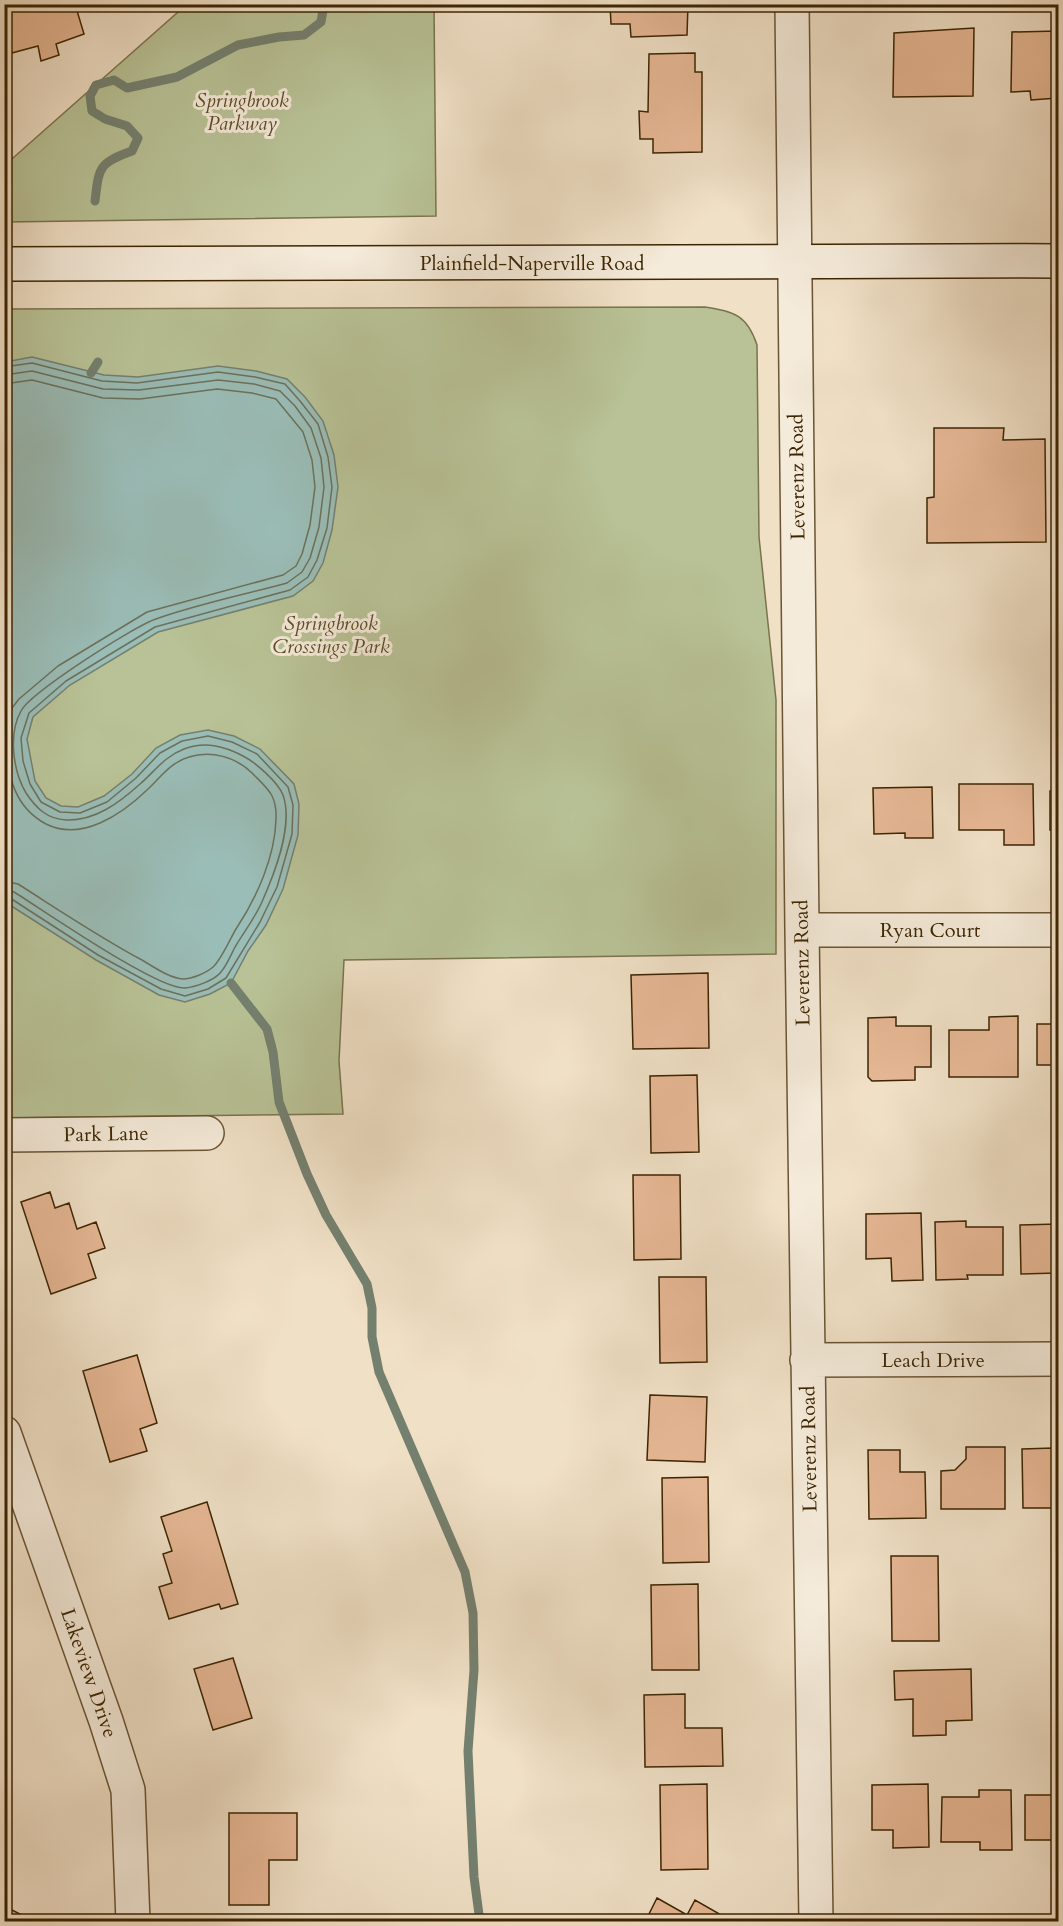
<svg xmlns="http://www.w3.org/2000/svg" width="1063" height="1926" font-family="Cardo,serif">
	<rect width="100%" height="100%" fill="#f0e0c6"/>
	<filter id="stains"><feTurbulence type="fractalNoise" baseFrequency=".00333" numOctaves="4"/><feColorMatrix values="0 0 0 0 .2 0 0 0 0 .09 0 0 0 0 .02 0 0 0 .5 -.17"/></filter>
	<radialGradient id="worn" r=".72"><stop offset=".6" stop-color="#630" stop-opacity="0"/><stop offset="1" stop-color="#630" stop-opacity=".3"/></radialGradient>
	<!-- green -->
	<path fill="#b8c296" stroke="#7a744c" stroke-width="1.5" d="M186 5H434L436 216 5 222V165Z
		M705 307C735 312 747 315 757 345L759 537 776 700V954L344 960 339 1061 343 1114 5 1118 4 309Z"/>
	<!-- water -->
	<path fill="#9abdb7" stroke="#74806f" stroke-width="1.5" d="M32 357 104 375 138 377 218 366 256 371 287 379 305 397 323 421 334 455 338 487 332 530 323 563 313 581 293 596 158 632 70 685 33 717 27 739 35 781 46 798 61 806 78 807 104 796 132 774 156 748 180 735 208 730 234 736 260 749 294 784 299 804 298 835 283 889 266 925 248 951 231 983 210 994 185 1002 159 995 96 960 5 902V362Z"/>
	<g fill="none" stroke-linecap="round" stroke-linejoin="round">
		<!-- shore -->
		<path stroke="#6b715c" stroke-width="1.5" d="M4 367 32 363 102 381 137 383 218 372 255 377 285 384 300 401 318 424 328 457 332 487 327 528 317 560 308 577 290 590 155 627 66 681 29 713 21 738 23 761 30 784 41 802 60 812 80 813 107 802 136 778 160 753 182 741 208 736 232 742 257 754 288 787 293 805 292 834 277 887 260 922 226 978 208 989 185 996 161 989 98 955 10 898 4 897
			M4 375 32 371 103 389 139 390 218 380 254 384 280 391 295 406 311 428 321 458 324 487 319 527 310 558 302 572 287 583C243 595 198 604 156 619 134 626 30 693 21 711 8 734 13 771 26 793 36 808 47 819 66 820 95 821 119 803 140 784 155 771 165 756 184 749 205 741 224 746 243 756 255 762 278 782 283 795 294 826 274 875 261 904 254 919 244 932 235 947 231 955 227 965 221 972 215 980 196 987 185 988 158 990 43 910 14 892L4 890
			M4 384 32 380 103 398 140 399 217 389 252 393 276 399 303 432 312 460 315 487 310 525 302 554 296 566 283 575 147 612 58 666 19 699 12 708 4 735
			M4 743C9 777 14 807 46 824 82 842 122 814 147 790 161 777 171 762 189 757 211 750 236 757 252 773 268 789 277 795 276 819 275 857 257 897 236 929 230 939 221 960 213 967 206 973 192 979 183 979 169 978 154 967 142 960 99 937 59 910 18 884L4 881"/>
		<!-- stream -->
		<path stroke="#74806f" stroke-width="9" d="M95 201C99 168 98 163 132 151L138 138 127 126 105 119 92 111 90 96 96 85 114 80 127 88 177 77 238 45 279 37 304 35 321 22 324 4
			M91 373 98 362
			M231 983 267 1029 273 1052 279 1102 307 1174 326 1215 367 1284 372 1308V1337L379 1372 465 1572 473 1613 474 1670 468 1751 474 1877 480 1922"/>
	</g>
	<!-- building -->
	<path fill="#e6b794" stroke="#3c2502" stroke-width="1.5" d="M4 4H75L84 34 56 44 59 55 41 61 38 46 8 54 4 35Z
		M610 4H688L687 35 631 37 630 24H611Z
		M974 28 973 96 893 97 894 33Z
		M1058 31V98L1031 100 1030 91 1011 92 1012 32Z
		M695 53V72H702V152L653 153V139H640L639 111 648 112 649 54Z
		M934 428H1004L1003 440 1045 439 1046 542 927 543V498L934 497Z
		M959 784H1033L1034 845H1004V830H959Z
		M932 787 933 838H905V833L874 834 873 788Z
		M1050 791H1058V830H1050Z
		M708 973 709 1048 633 1049 631 975Z
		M1018 1016V1077H949V1030H989V1017Z
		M896 1017V1026H931V1067H915V1080L872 1081 868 1077V1018Z
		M1037 1024H1058V1078H1054V1065H1037Z
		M697 1075 699 1152 651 1153 650 1076Z
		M633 1175H680L681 1259 634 1260Z
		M50 1192 55 1208 69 1203 77 1229 96 1222 105 1248 88 1254 96 1278 51 1294 21 1202Z
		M921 1213 923 1280 892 1281 891 1258 866 1259V1214Z
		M966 1221V1227H1003V1275H967L968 1279 936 1280 935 1222Z
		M1058 1224V1278H1057V1273L1021 1274 1020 1225Z
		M659 1277H706L707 1362 660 1363Z
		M137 1355 157 1423 140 1429 147 1451 110 1462 83 1371Z
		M650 1395 707 1397 705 1462 647 1460Z
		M966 1447H1005V1509H941V1471L955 1470 966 1459Z
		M1053 1448V1455H1058V1502H1053L1054 1508H1023L1022 1449Z
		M868 1450H900V1472H925L926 1518 869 1519Z
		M708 1477 709 1562 663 1563 662 1478Z
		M207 1502 238 1604 221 1609 219 1604 169 1619 159 1587 172 1583 163 1554 172 1551 161 1517Z
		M891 1556H938L939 1641H892Z
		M698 1584 699 1670H652L651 1585Z
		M233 1658 252 1718 213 1730 194 1669Z
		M971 1669 972 1720 946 1721V1735L913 1736V1699L895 1700 894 1671Z
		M685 1694V1728H722L723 1766 645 1767 644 1695Z
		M707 1784 708 1869 661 1870 660 1785Z
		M928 1784 929 1847 893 1848V1830H872V1785Z
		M979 1790H1011L1012 1850H980V1842H941L942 1797H979Z
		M1025 1795H1058V1840H1025Z
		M229 1813H297V1860H269V1905H229Z
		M657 1898 687 1915 695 1900 723 1916 720 1922H645Z
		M4 1906 22 1915 18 1922H4Z"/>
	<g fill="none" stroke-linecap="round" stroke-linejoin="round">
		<defs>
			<path id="street" d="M792 4 802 930 816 1922
				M802 930H1058
				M4 1135 207 1133
				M807 1360 1058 1359
				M4 1433 106 1721 128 1790 133 1922"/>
			<path id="secondary" d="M4 264C356 265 707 259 1058 261"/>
		</defs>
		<!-- street casing -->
		<use href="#street" stroke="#695433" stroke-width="36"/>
		<!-- secondary casing -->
		<use href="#secondary" stroke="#3c2502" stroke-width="36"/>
		<!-- street -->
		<use href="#street" stroke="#f5ebda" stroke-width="33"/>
		<!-- secondary -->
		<use href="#secondary" stroke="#f5ebda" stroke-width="33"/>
	</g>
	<g text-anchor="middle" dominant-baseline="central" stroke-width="6" stroke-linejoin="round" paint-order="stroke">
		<!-- park labels -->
		<g font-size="20" font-style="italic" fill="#5b4c27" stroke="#f5ebda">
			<text x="242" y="100">Springbrook<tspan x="242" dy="23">Parkway</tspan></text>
			<text x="331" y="623">Springbrook<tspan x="331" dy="23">Crossings Park</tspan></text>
		</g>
		<!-- street labels -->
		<g font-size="20" fill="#3c2502" stroke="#f5ebda">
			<text x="532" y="263">Plainfield-Naperville Road</text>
			<text transform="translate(797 477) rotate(-91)">Leverenz Road</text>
			<text x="930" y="930">Ryan Court</text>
			<text transform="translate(802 963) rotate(-91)">Leverenz Road</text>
			<text transform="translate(106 1134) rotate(-1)">Park Lane</text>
			<text x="933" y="1360">Leach Drive</text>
			<text transform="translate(809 1449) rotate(-91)">Leverenz Road</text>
			<text transform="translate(89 1673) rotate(71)">Lakeview Drive</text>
		</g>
	</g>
	<!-- margin -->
	<rect width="1063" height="1926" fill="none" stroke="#f0e0c6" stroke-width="24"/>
	<rect x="6" y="6" width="1051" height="1914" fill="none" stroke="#3c2502" stroke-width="3"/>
	<rect x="12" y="12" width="1039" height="1902" fill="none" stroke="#3c2502" stroke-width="1.5"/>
	<rect width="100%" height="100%" filter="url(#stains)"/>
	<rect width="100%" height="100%" fill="url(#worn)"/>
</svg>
